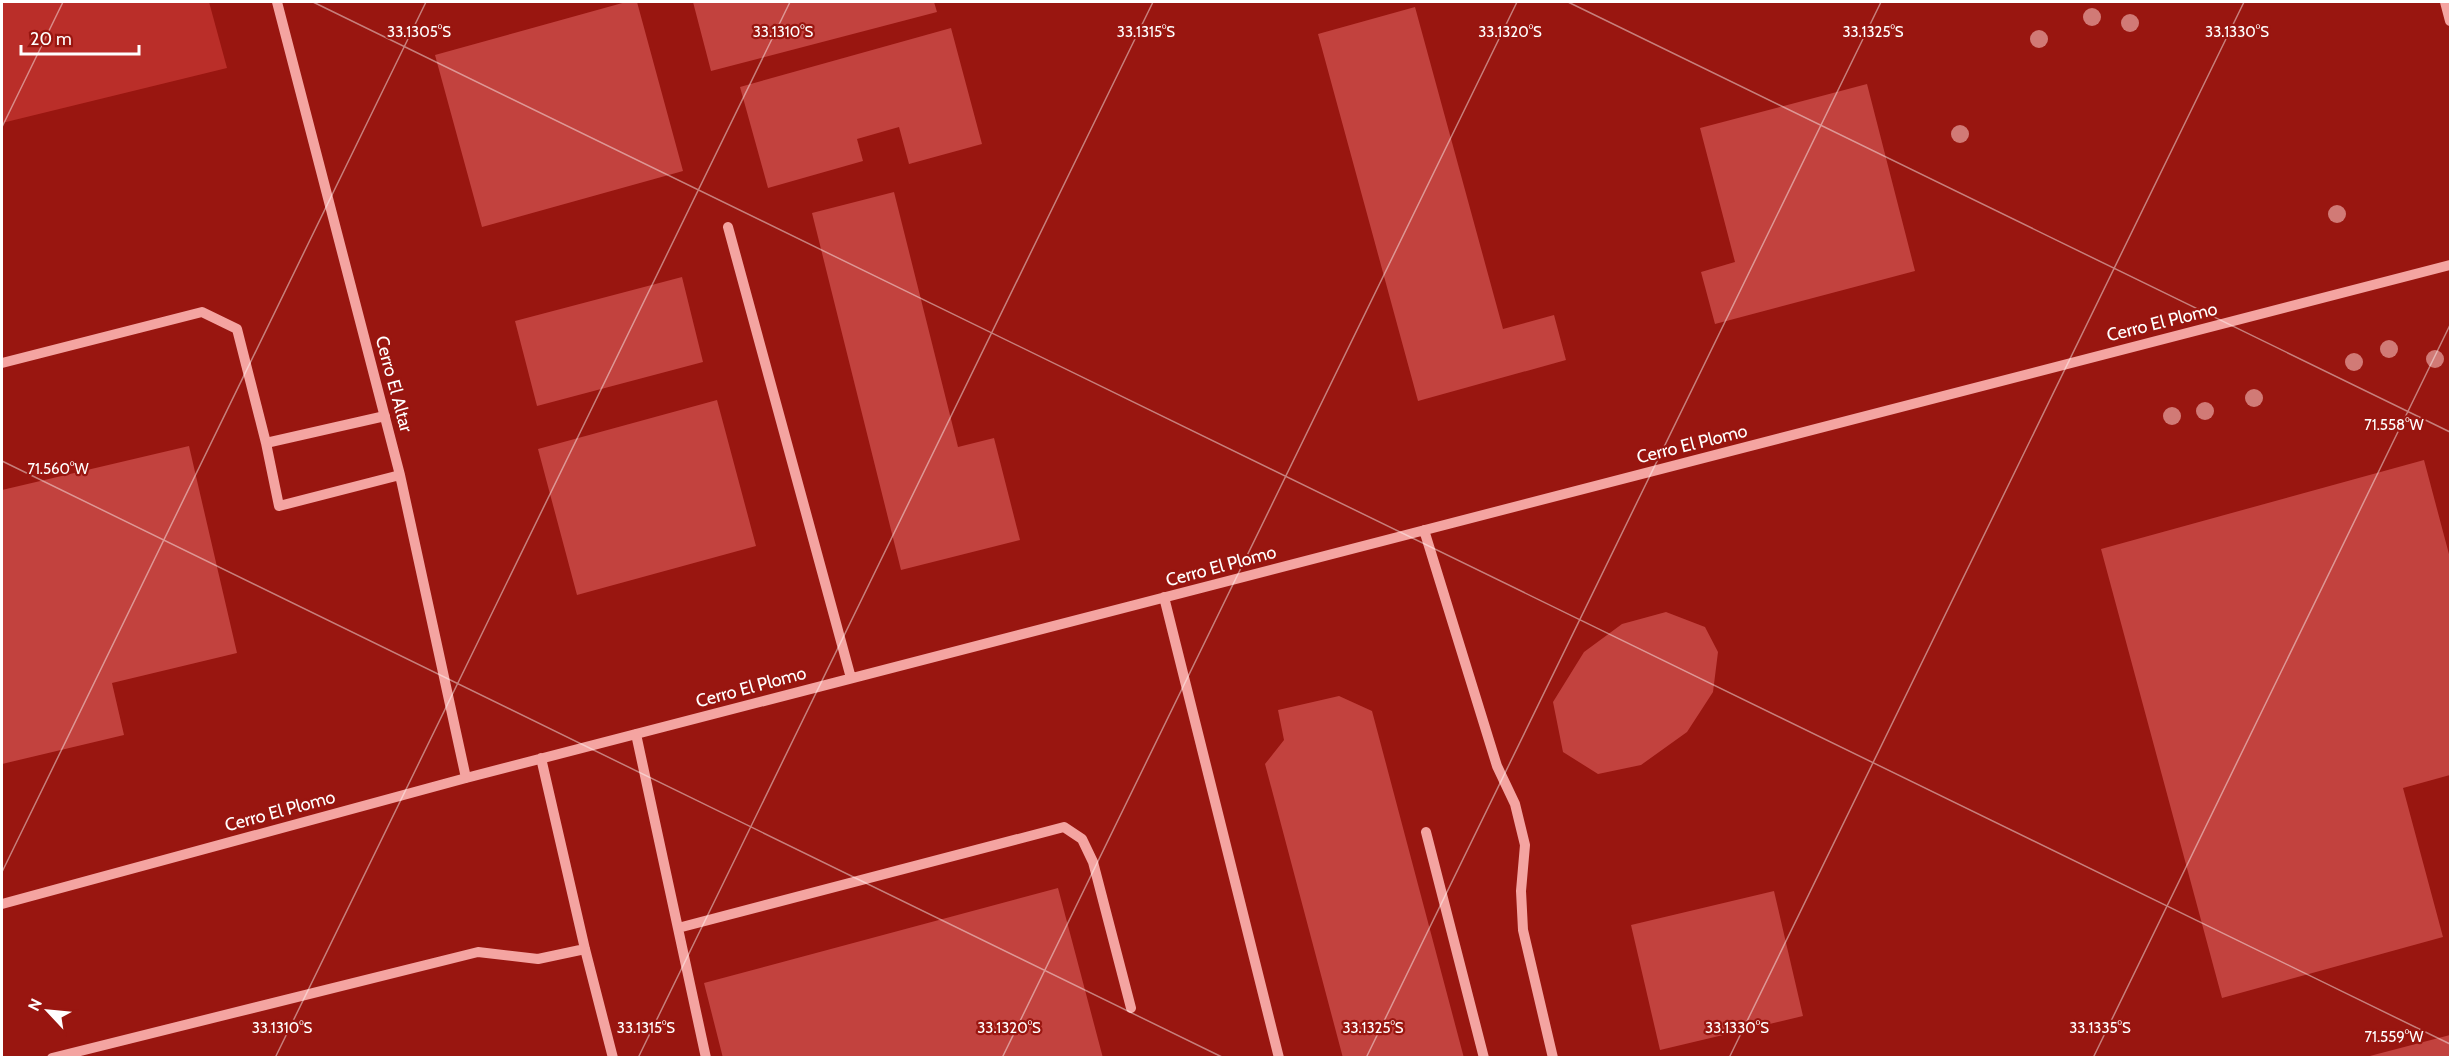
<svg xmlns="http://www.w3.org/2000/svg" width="2452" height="1059" font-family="Cabin,sans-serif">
	<rect width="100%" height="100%" fill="#991610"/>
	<!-- green -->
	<path fill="#ba2e29" d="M2 2H209L227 68 2 123Z"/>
	<!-- building -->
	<path fill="#c2423e" d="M626 2H637L683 171 482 227 435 55Z
		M693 2H934L937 12 711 71Z
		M1415 7 1503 329 1554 315 1566 360 1418 401 1318 34Z
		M951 28 982 144 909 164 899 127 857 139 863 161 768 188 740 87Z
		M1867 84 1915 271 1715 324 1701 272 1735 262 1700 128Z
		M894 192 958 447 994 438 1020 540 901 570 812 213Z
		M682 277 703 362 537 406 515 321Z
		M717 400 756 546 577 595 538 449Z
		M189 446 237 653 112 683 124 735 2 764V490Z
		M2424 460 2450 558V775L2403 788 2443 937 2222 998 2101 549Z
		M1666 612 1705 627 1718 652 1713 692 1687 732 1641 765 1598 774 1563 752 1553 702 1584 652 1622 624Z
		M1339 696 1372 711 1464 1058H1343L1265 764 1284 740 1278 710Z
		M1058 888 1103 1058H723L704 983Z
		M1774 891 1803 1016 1660 1050 1631 925Z
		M2450 1035V1058H2367L2366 1057Z"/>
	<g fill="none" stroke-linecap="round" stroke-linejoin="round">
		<!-- minor -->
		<path stroke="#f4a4a1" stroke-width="10" d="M277 2 400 475 466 778
			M2445 2 2450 21
			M728 227 851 678
			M2 363 202 312 237 329 266 443 385 416
			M266 443 279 506 400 475
			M1424 530 1497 766 1515 804 1525 845 1521 891 1523 930 1553 1058
			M1164 597 1279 1058
			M636 734 706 1058
			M541 758 585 949 613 1058
			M1426 832 1484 1058
			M2 904 466 778 2450 265
			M678 928 1064 827 1082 839 1093 862 1131 1008
			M52 1058 478 952 538 959 585 949"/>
	</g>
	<!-- trees -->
	<g fill="#d17a76">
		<circle cx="2092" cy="17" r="9"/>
		<circle cx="2130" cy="23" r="9"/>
		<circle cx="2039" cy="39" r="9"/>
		<circle cx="1960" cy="134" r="9"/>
		<circle cx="2337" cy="214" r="9"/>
		<circle cx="2389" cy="349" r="9"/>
		<circle cx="2435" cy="359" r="9"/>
		<circle cx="2354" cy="362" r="9"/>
		<circle cx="2254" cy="398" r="9"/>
		<circle cx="2205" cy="411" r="9"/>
		<circle cx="2172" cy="416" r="9"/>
	</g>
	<!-- ticks -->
	<path fill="none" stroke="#fff" stroke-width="1.5" stroke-opacity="0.45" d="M313 2 2450 1044M1568 2 2450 432M2 127 63 2M2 461 1224 1058M2 872 426 2M275 1058 790 2M638 1058 1153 2M1002 1058 1517 2M1366 1058 1881 2M1729 1058 2244 2M2093 1058 2450 325"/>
	<g text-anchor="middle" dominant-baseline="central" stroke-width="4.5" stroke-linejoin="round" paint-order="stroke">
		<!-- street labels -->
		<g font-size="18" fill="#fff" stroke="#991610">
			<text transform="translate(2162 322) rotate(-14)">Cerro El Plomo</text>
			<text transform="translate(394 384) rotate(75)">Cerro El Altar</text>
			<text transform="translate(1692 444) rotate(-14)">Cerro El Plomo</text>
			<text transform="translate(1221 566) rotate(-15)">Cerro El Plomo</text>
			<text transform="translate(751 687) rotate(-15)">Cerro El Plomo</text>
			<text transform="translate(280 811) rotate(-15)">Cerro El Plomo</text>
		</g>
	</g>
	<g font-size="15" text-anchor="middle" fill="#fff" stroke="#991610" stroke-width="4.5" stroke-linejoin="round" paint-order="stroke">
		<text x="419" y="37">33.1305°S</text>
		<text x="783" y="37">33.1310°S</text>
		<text x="1146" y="37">33.1315°S</text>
		<text x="1510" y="37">33.1320°S</text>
		<text x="1873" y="37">33.1325°S</text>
		<text x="2237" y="37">33.1330°S</text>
		<text x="2394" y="430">71.558°W</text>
		<text x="58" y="474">71.560°W</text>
		<text x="282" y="1033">33.1310°S</text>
		<text x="646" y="1033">33.1315°S</text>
		<text x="1009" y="1033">33.1320°S</text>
		<text x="1373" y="1033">33.1325°S</text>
		<text x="1737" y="1033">33.1330°S</text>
		<text x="2100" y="1033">33.1335°S</text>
		<text x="2394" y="1042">71.559°W</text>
	</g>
	<!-- border -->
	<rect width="2452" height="1059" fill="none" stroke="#ffffff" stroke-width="6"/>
	<!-- north arrow -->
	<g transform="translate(48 1011) rotate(296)" stroke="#991610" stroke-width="4.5" paint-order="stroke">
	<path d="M0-4.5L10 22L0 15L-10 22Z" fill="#ffffff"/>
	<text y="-9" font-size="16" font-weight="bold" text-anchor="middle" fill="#ffffff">N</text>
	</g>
	<!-- scale -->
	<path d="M21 45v9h118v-9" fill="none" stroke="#ffffff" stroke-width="3"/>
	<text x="30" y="45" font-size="18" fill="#ffffff" stroke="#991610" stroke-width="4.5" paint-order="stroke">20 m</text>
</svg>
